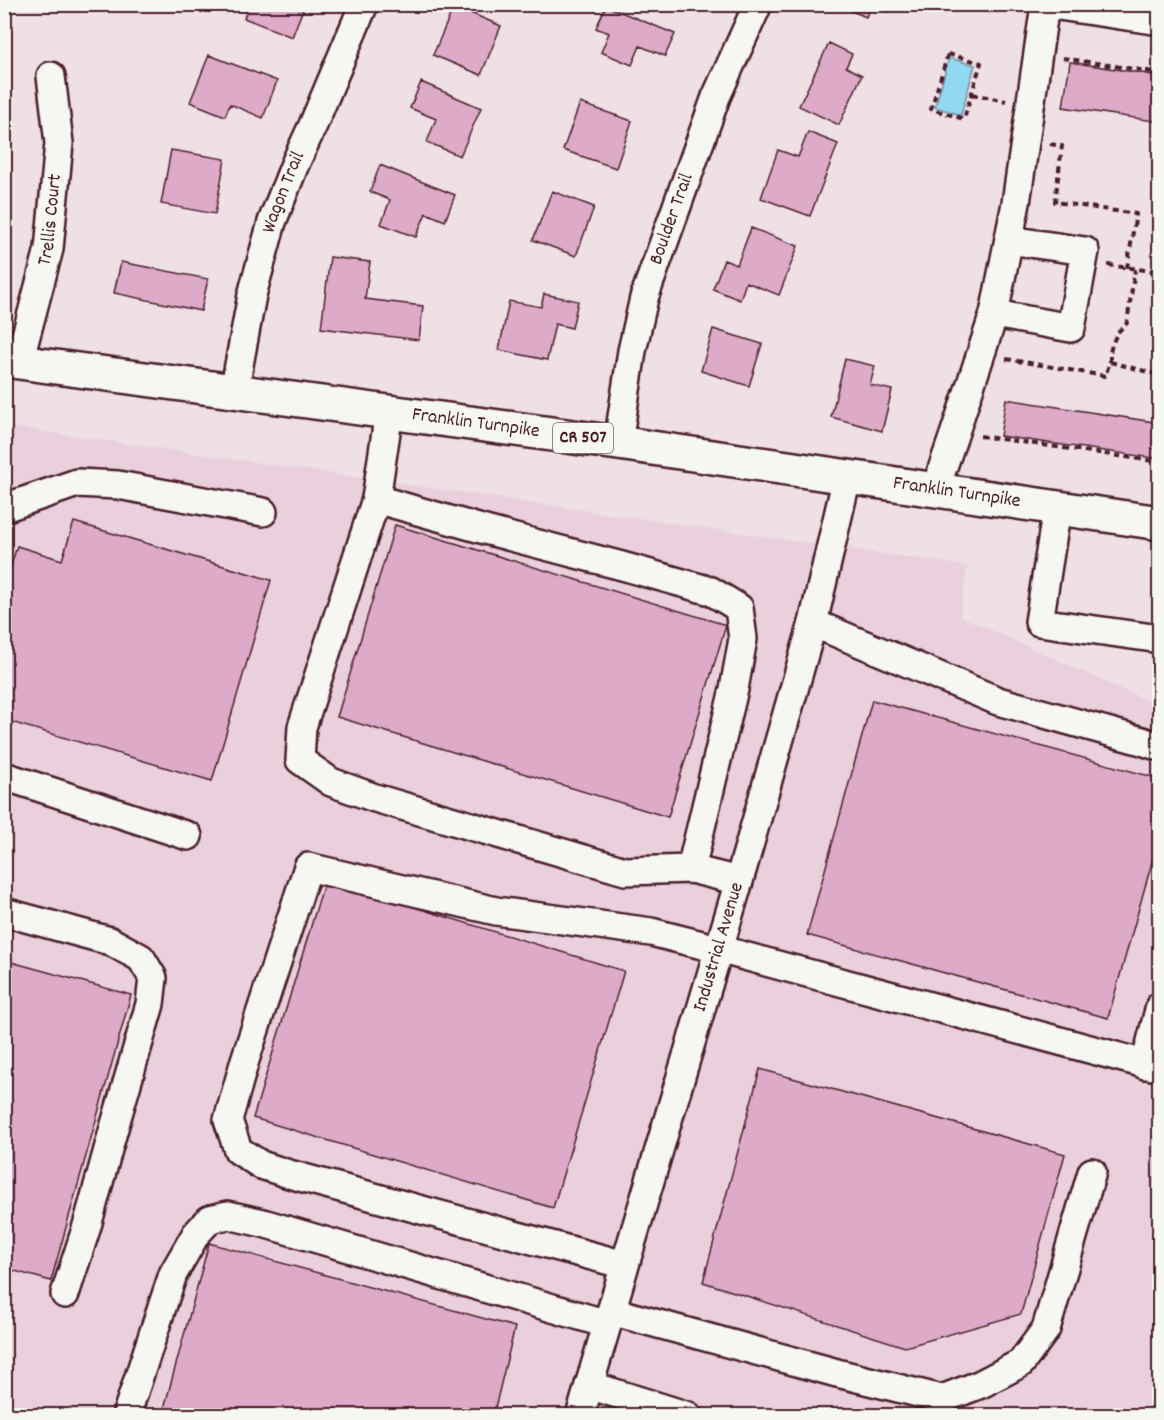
<svg xmlns="http://www.w3.org/2000/svg" width="1164" height="1420" font-family="Dekko,sans-serif">
	<rect width="100%" height="100%" fill="#eee0e5"/>
	<filter id="ink" filterUnits="userSpaceOnUse"><feTurbulence type="fractalNoise" baseFrequency=".0167" numOctaves="2"/><feDisplacementMap in="SourceGraphic" scale="12" xChannelSelector="R" yChannelSelector="G"/><feConvolveMatrix kernelMatrix="1 2 1 2 8 2 1 2 1" color-interpolation-filters="sRGB"/></filter>
	<g filter="url(#ink)">
		<!-- built -->
		<path fill="#e9d0dc" d="M5 426 967 566 960 616 1159 706V1415L5 1416Z"/>
		<!-- water -->
		<path fill="#90d9f1" stroke="#748fa2" stroke-width="1.5" d="M949 58 975 65 961 115 935 107Z"/>
		<!-- building -->
		<path fill="#ddabc7" stroke="#4a1f2b" stroke-width="1.5" d="M249 4H305L292 37 244 18Z
			M835 4H892L889 12 871 5 866 17Z
			M454 6 501 26 481 75 433 55Z
			M606 6 675 34 665 56 640 46 632 65 601 52 609 33 596 28Z
			M829 43 852 54 846 67 862 75 839 125 799 106Z
			M209 55 277 81 263 118 230 104 225 116 190 102Z
			M1070 62 1160 76V122L1063 107Z
			M421 82 481 108 460 156 427 142 436 119 410 108Z
			M580 103 632 121 616 168 563 150Z
			M808 132 838 144 810 216 761 198 778 150 798 157Z
			M171 150 225 159 215 214 161 204Z
			M380 165 455 195 445 221 426 213 416 237 381 224 390 200 370 192Z
			M552 191 594 207 576 256 533 240Z
			M751 228 798 246 779 295 746 282 740 300 713 289 724 260 737 265Z
			M330 257 370 262 365 299 423 306 419 340 321 328Z
			M121 262 208 279 201 311 114 293Z
			M544 294 578 301 572 328 555 324 547 360 499 350 509 301 541 307Z
			M713 329 762 344 749 386 701 371Z
			M845 359 875 366 870 385 892 390 882 431 831 417Z
			M1006 399 1160 423V459L1000 436Z
			M74 522 271 580 212 781 4 720V588L17 546 62 560Z
			M395 525 726 625 668 817 337 717Z
			M872 700 1160 779V834L1108 1018 807 935Z
			M325 880 624 971 553 1208 253 1118Z
			M4 960 131 995 51 1281 4 1268Z
			M760 1069 1065 1154 1021 1314 905 1347 703 1282Z
			M209 1243 515 1327 493 1416H162Z"/>
		<g fill="none" stroke-linecap="round" stroke-linejoin="round">
			<defs>
				<g id="minor">
					<path d="M1045 4 1160 21"/>
					<path d="M994 314 1071 328 1085 251 1009 240"/>
					<path id="s1" d="M19 362 49 249 59 143 51 76"/>
					<path id="s2" d="M234 392 252 295 272 222 295 164 313 125 364 4"/>
					<path d="M389 412 376 499 302 727 300 760 331 782 375 798 625 871 691 869 739 881"/>
					<path id="s3" d="M618 443 632 351 644 298 716 97 758 4"/>
					<path d="M935 490 955 432 994 314 1016 203 1045 5"/>
					<path d="M376 499 485 530 622 566 711 591 739 608 743 639 734 689 691 869"/>
					<path d="M4 508 77 483 118 485 263 512"/>
					<path d="M1057 508 1039 622 1160 639"/>
					<path d="M813 623 998 701 1142 741 1160 747"/>
					<path d="M4 776 188 836"/>
					<path d="M4 912 110 941 141 958 153 978 150 1004 112 1135 87 1226 65 1294"/>
					<path d="M1145 1065 1160 1006"/>
					<path d="M625 1265 289 1174 261 1165 238 1150 228 1120 245 1060 308 867 496 911 651 932 718 949 1160 1068"/>
					<path d="M611 1311 837 1373 942 1399 981 1384 1021 1363 1046 1329 1092 1172"/>
					<path d="M589 1385 688 1416"/>
					<path d="M126 1416 173 1274 196 1234 210 1219 228 1215 263 1223 607 1324"/>
					<path id="s4" d="M580 1416 739 881 813 623 847 477"/>
				</g>
				<g id="major">
					<path id="s5" d="M4 360 618 443 1160 523"/>
				</g>
			</defs>
			<!-- minor casing -->
			<use href="#minor" stroke="#4a1f2b" stroke-width="32"/>
			<!-- major casing -->
			<use href="#major" stroke="#4a1f2b" stroke-width="38"/>
			<!-- path -->
			<path stroke="#4a1f2b" stroke-width="4" stroke-dasharray="6 4.5" stroke-linecap="butt" d="M948 54 981 63 964 119 931 109Z
				M1063 58 1160 73
				M972 94 1006 101
				M1050 144 1062 146 1055 202 1136 214 1127 268
				M1108 265 1160 272
				M1006 359 1105 376 1110 362 1160 375
				M1110 362V352L1112 345 1117 333 1127 323 1135 269
				M980 436 1160 462"/>
			<!-- minor -->
			<use href="#minor" stroke="#f6f6f2" stroke-width="27"/>
			<!-- major -->
			<use href="#major" stroke="#f6f6f2" stroke-width="33"/>
		</g>
	</g>
	<g text-anchor="middle" dominant-baseline="central" stroke-width="5" stroke-linejoin="round" paint-order="stroke">
		<!-- shield labels -->
		<rect fill="#f6f6f2" stroke="#7e6067" stroke-width="1.5" x="553" y="423" width="60" height="30" rx="4.5"/>
		<g font-size="18" font-weight="bold" fill="#4a1f2b">
			<text x="583" y="438">CR 507</text>
		</g>
		<!-- street labels -->
		<g font-size="20" fill="#4a1f2b" stroke="#f6f6f2">
			<text stroke="none"><textPath href="#s2" startOffset="206">Wagon Trail</textPath></text>
			<text stroke="none"><textPath href="#s3" startOffset="231">Boulder Trail</textPath></text>
			<text stroke="none"><textPath href="#s1" startOffset="146">Trellis Court</textPath></text>
			<text stroke="none"><textPath href="#s5" startOffset="476">Franklin Turnpike</textPath></text>
			<text stroke="none"><textPath href="#s5" startOffset="962">Franklin Turnpike</textPath></text>
			<text stroke="none"><textPath href="#s4" startOffset="489">Industrial Avenue</textPath></text>
		</g>
	</g>
	<!-- margin -->
	<rect width="1164" height="1420" fill="none" stroke="#f6f6f2" stroke-width="24"/>
	<rect x="12" y="12" width="1140" height="1396" fill="none" stroke="#4a1f2b" stroke-width="2" filter="url(#ink)"/>
</svg>
